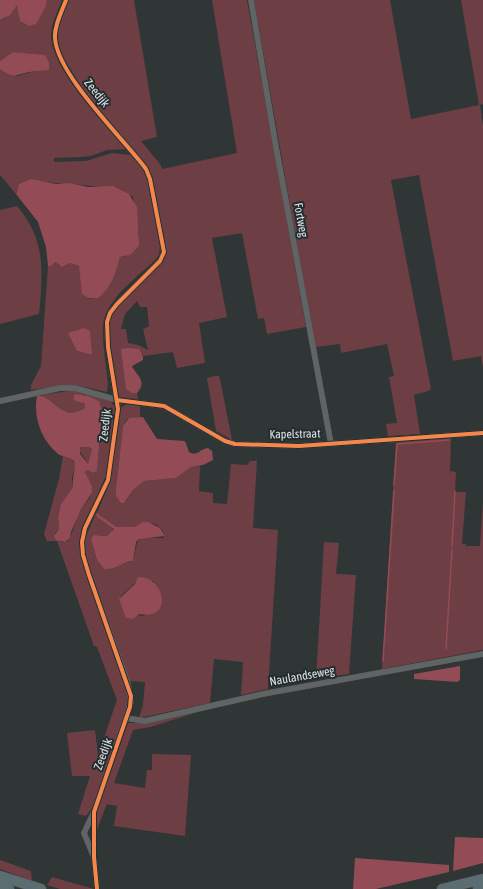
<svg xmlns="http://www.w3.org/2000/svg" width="483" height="889" font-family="'Asap Condensed',sans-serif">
	<rect width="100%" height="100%" fill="#303536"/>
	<!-- green -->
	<path fill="#6d3f45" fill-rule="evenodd" d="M47 0H62C58 11 51 24 51 35 50 67 105 125 126 149L107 150 91 156 82 157 54 158V162L86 161 112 153 131 155 142 168 148 181 160 246 159 255 156 259C139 276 111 295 104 319 100 334 107 368 108 385L107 392 76 385 31 390V385L41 366 48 266H50L57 262 59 265 65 266 70 263 79 266 86 297 90 299C110 285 114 281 120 257L127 256 139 235 133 197 117 188 44 182 17 189 16 194 0 175V69L18 76 35 71 41 55 13 52 0 61V20L4 19 18 4 20 21 29 26 46 6ZM82 329 92 355 77 351 71 333Z
		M67 0H134L157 137 141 141 160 164 162 169 237 153 212 0H247L306 327 267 334 264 318 258 319 242 233 212 238 227 317 199 323 205 363 177 368 173 352 143 356V354L129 348 132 393H137L138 399 118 397 108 332 111 313 162 261 160 217 152 175 82 88 60 52 56 34ZM137 301 140 307H147L149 326 143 329 148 350 138 345 128 343 126 329H121L125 314Z
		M254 0H390L411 119 479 105 461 0H483V104L480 105 483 125V368L481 356 453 361 419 175 391 180 431 389 428 391 414 395 420 434 388 436 386 424 397 423 389 377 394 376 387 344 341 353 340 344 315 347Z
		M17 206C46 240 43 272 39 314L0 324V210Z
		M214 376H219L220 379 232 440 216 431 207 378Z
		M76 390 110 400 115 408 106 475 81 533 79 546 127 692 128 703 123 722 93 807 86 816 78 814 90 776H72L67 733 95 730 98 755 117 700 97 647 94 646 57 541H47L44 534 59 479 63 456 72 458 75 466 72 478 73 487 61 504 58 517 59 529 55 533 61 542 68 541C73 534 76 517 81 509 85 503 91 499 92 491 93 483 85 478 86 471L88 470 94 473 97 471 100 436 99 401 83 395 81 403 85 404V408C62 422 56 401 41 395Z
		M127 404H140V417L127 419 123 426 117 481 126 501 133 490 144 481 176 478 191 467 200 466 199 491 213 493V503L227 504 231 464 247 465 250 461H257L253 528 278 530 268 689 241 695 243 662 214 659 210 703 139 718 143 705 145 682 129 681 85 554 84 541 96 513 101 520 113 527 112 532 107 536 98 535 93 547 97 560 104 569 133 561C140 534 133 537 163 538L165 535C152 510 136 534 118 527 115 526 101 515 97 513L108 487 111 475 120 408ZM137 581H153L160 594 144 616 137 615 120 597Z
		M451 438 450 471 456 472 455 492H466L462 544H466V546H480L483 502V650L382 669 396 442Z
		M81 446 89 447 92 449 88 464 79 450Z
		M324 542 339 543 336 574 356 575 349 674 316 679Z
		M195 713 150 727 133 730 114 783 145 788 147 770H152V754L191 755 185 836 114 826 117 806 107 804 96 832 97 809 128 723H147Z
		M0 860 31 871 32 881 0 869Z
		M52 877 94 889H60L47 885Z"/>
	<!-- water -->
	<path fill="#934c55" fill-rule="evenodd" d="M0 0H47L46 6 36 24 29 26 20 21 17 5 10 15 0 20Z
		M13 52 45 55 49 63V70C43 71 36 70 30 72 14 75 15 79 0 69V61Z
		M31 179 56 184 69 183 88 187 113 186 129 194 137 207 139 246 130 255 120 257C116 273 111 288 98 298H88L82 294 79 266 70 263 62 267 56 262 51 266H48L46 247 38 222 16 194 19 184Z
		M84 328 90 331 92 355 77 351 68 333Z
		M129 348 139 349 143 356V360L132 366C136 375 148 381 137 393H132L126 389 121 349Z
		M74 394 88 396 99 401 102 412 97 471 93 473 88 470 85 472 92 486V493L81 509 71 532 70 538 65 542 56 540 54 536 59 529 58 517 61 504 73 487C72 478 76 470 74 461 69 455 62 458 57 453 41 440 33 416 37 396 52 392 60 424 85 408V404L74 400ZM80 447H89L92 449 88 464 80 454Z
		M143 417 157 439 185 441 189 452C197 457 200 449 208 448L212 451 213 460 203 465 191 467 176 478 144 481 133 490 124 503H121L116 496V489L123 426 129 418Z
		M96 513H97L117 527H135L143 522H148L160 528 165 536 139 539 136 542 133 561C122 562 115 570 104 569L97 560 91 539 94 535 107 536 114 529 97 517Z
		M138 577C165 576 174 621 139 614L133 619 126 618 119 599 135 584Z
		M460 666V679L458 682 414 679V674Z
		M455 837 483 838V863L453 871Z
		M355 858 449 865V872L376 889H353Z"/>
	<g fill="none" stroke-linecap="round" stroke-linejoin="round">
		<!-- stream -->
		<path stroke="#934c55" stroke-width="1.5" d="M394 485 397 444 449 440
			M452 547 455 491
			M446 649 452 550
			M383 661 394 491"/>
		<defs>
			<path id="street" d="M66 0C62 11 54 26 55 38 57 75 123 138 146 169L150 179 164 252 160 261 117 304 110 313 107 322 108 347 118 409 108 480 85 528 82 542 83 555 89 575 128 684 131 702 94 812 84 833 94 857
				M251 0 276 147 331 444
				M0 401 60 388H75L117 400 164 406 225 441 235 444 299 446 483 433
				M126 718 145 721 263 694 483 654
				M94 815V857L97 889"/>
			<path id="highway" d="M0 876 41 889
				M0 886 9 889
				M442 889 483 879
				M478 889 483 888"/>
		</defs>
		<!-- street casing -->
		<use href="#street" stroke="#4f5455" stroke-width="6"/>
		<!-- highway casing -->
		<use href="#highway" stroke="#4f5455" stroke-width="11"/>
		<!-- street -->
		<use href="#street" stroke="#606465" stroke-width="5.5"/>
		<!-- highway -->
		<use href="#highway" stroke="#5c6d72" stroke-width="10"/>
		<defs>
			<path id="cycleway" d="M66 0C62 11 54 26 55 38 57 75 123 138 146 169L150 179 164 252 160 261 117 304 110 313 107 322 108 347 118 409 108 480 85 528 82 542 83 555 89 575 131 696 130 707 94 812V857L97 889
				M117 400 164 406 225 441 235 444 299 446 483 433"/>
		</defs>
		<!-- cycleway casing -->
		<use href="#cycleway" stroke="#232d2f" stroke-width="6"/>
		<!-- cycleway -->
		<use href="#cycleway" stroke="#f5874c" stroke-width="4"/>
	</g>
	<g text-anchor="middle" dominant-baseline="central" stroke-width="4" stroke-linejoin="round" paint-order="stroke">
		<!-- street labels -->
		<g font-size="12" fill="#dbe1e2" stroke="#232d2f">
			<text transform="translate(97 93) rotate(51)">Zeedijk</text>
			<text transform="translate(301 220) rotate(80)">Fortweg</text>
			<text transform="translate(105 425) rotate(-84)">Zeedijk</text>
			<text transform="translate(295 434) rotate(-1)">Kapelstraat</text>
			<text transform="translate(302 676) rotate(-10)">Naulandseweg</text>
			<text transform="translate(103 754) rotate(-70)">Zeedijk</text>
		</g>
	</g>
</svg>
